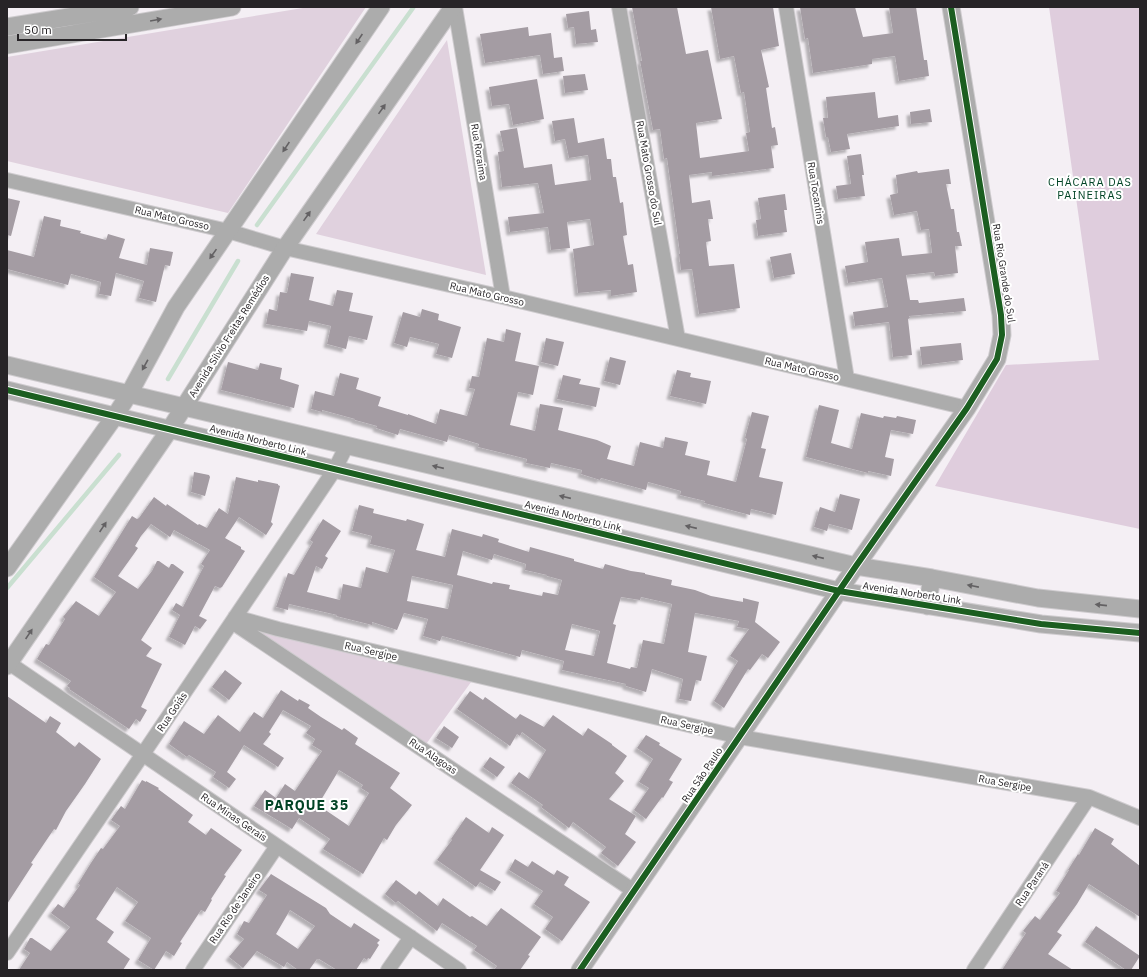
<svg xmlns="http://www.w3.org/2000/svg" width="1147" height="977" font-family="'IBM Plex Sans',sans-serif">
	<defs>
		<filter id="shadow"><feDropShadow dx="-3.5" dy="3.5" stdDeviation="1" flood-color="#0004"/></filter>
	</defs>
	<rect width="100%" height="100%" fill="#f4eff4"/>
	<!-- green -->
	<path fill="#e0d1de" d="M309 7H366L228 213 7 161V57Z
		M447 40 486 275 316 234Z
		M245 627 474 678 424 747Z"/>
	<!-- forest -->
	<path fill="#dfcddd" d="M1049 7H1140V529L935 486 1006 365 1099 360Z"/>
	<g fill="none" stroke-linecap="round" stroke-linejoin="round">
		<!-- stream -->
		<path stroke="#c9dfd0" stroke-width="4.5" d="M257 225 413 8
			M168 379 238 261
			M7 588 119 455"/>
	</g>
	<!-- building -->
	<path fill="#a49ca3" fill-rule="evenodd" filter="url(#shadow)" d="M632 7H677L686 54 708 50 722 119 696 123 700 158 749 151 746 133 750 132 744 92 741 93 734 56 720 59 711 7H773L779 46 761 50 769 87 766 88 772 128 775 127 778 145 771 146 774 168 712 176V172L689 175 692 203 710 200 713 219H708L711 241 706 242 709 266 734 264 740 308 699 314 692 269 681 270 679 254H680L667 158 664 159 660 129 653 130 640 61H642Z
		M800 7H855L863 37 893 33 889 7H916L924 60H927L929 76 899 81 895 56 872 59V64L813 73 808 38 805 39Z
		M589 11 591 30 596 29 598 42 576 44 574 27 568 28 566 14Z
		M528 27 529 36 551 33 554 58 562 57 564 71 543 74 540 55 485 63 480 34Z
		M585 74 588 90 565 93 563 76Z
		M537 79 544 119 513 125 509 104 492 106 489 87Z
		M875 92 878 118 898 115 899 126 847 134 850 149 831 152 828 137H826L823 118H828L826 97Z
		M930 109 932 122 911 124 910 112Z
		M574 118 578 143 604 138 607 159H611L613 177H616L620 203 623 202 627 235 623 236 628 265 633 264 637 292 611 296V290L578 293 573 249 594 245 590 219 567 222 570 248 551 250 548 227 510 232 508 217 544 213 538 183 502 187 498 152 504 151 500 131 517 128 524 168 552 164 555 185 591 180 588 155 569 158 565 139 555 141 552 121Z
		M861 154 864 175H862L865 196 838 199 836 186 851 184 847 156Z
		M949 169 951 184H946L951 209H954L957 232H959L962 246H955L958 273 935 276 934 272 906 275 910 300H918L919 303 964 298 966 311 909 316 910 318 908 319 912 355 893 357 889 322 855 326 853 312 888 307 882 278 848 283 845 266 868 262 865 242 899 238 902 256 932 253 929 229 921 230 917 211 894 215 890 195 898 193 896 175 917 171 918 173Z
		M785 194 787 210H784L787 232 758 236 756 220 761 219 758 198Z
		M7 198 20 201 11 236 7 235Z
		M44 216 61 220 60 226 81 231 80 233 106 240 108 234 125 239 119 258 147 265 150 248 173 252 170 266 165 265 156 302 139 298 144 281 116 273 111 296 99 294 101 282 71 274 68 285 7 269V250L34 257Z
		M791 253 795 274 774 278 770 257Z
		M291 273 314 277 309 300 333 306 337 290 353 293 349 311 373 316 367 340 349 336 346 349 327 344 331 326 309 321 307 331 266 324 269 309 277 311 280 292 287 293Z
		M422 309 439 314 438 320 461 327 452 358 436 354 439 344 410 337 407 347 394 343 403 312 420 317Z
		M506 329 521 333 515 361 539 366 533 395 518 392 510 425 535 431 540 404 563 408 558 430 597 440 611 446 607 459 634 466 640 442 663 448 665 437 688 442 685 455 710 461 707 475 736 482 747 439 745 438 752 412 769 416 761 448 766 449 759 477 783 482 776 515 751 509 750 515 704 503 705 501 680 495 681 491 648 482 646 490 601 478 600 480 581 474 582 470 551 463 550 468 526 463 527 459 478 447 479 444 449 435 447 442 400 429 398 435 376 428 377 426 355 420V419L322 410V412L311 409 315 391 334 396 340 373 359 378 356 389 381 397 378 406 408 415V414L436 424 440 409 467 416 475 389 469 388 472 376 479 377 487 338 504 342Z
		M546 338 564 342 558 366 541 362Z
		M961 343 963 360 922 365 920 347Z
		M610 357 626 361 620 385 604 381Z
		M228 362 258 370 260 363 282 368 280 379 299 385 294 408 221 390Z
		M677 370 691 373 690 377 711 381 706 404 670 396Z
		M563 375 581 379 579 384 600 388 596 407 557 399Z
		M819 405 839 410 831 443 852 449 861 413 883 418 884 416 896 418 897 416 916 420 913 434 891 430 885 457 894 459 891 476 868 471V473L806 457Z
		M194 472 209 475 210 477 205 496 191 492Z
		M236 477 258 482V480L278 484V485L280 486 271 522 273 524 266 535 239 517 225 538 241 547V549L245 551 222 587 220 588 215 586 199 616 207 620 200 629 195 626 185 645 169 637 180 615 172 610 176 603 183 607 204 566 201 564 210 550 174 530 170 537 151 524 141 536 135 546 138 548 136 551 118 576 138 589 152 571 157 561H159L169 568 171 564H173L184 572 141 640 152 648 146 656 162 664 141 707 147 710 140 722 136 719 129 729 69 689 70 688 67 686 71 681 37 659 46 644 49 645 65 619 63 617 76 601 99 616 116 592 94 577 132 516 137 519 139 518 154 497 166 506 167 504 198 525 199 524 207 528 219 508 228 514Z
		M840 494 860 499 852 530 829 524 827 531 814 527 820 507 835 512Z
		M359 505 374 509 373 513 406 521 407 519 424 524 416 550 445 557 452 529 482 537 483 534 499 539 498 542 529 552 530 547 574 559V561L603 569 605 564 631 571 645 573V574L672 580 671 585 695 590 711 596 743 602V598L759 602 755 622 780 642 768 658 762 654 750 670 748 669 724 708 714 701 738 661 730 656 749 629 737 627 739 621 695 613 688 652 707 656 701 681 696 680 691 701 679 699 683 679 652 669 646 692 626 686V684L562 670 564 661 522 650 520 657 442 636 440 641 423 636 428 619 404 613 397 630 372 622V625L336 616 337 615 289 604 288 610 276 607 288 573 294 575 313 542 310 540 323 519 341 531 325 556 328 558 322 569 316 566 307 592 340 600 343 584 361 588 366 567 388 573 395 550 370 544 372 536 352 531ZM463 551 492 560 494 554 526 564 525 570 547 575V576L562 580 558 595 543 592 542 596 509 589 510 585 493 582 492 584 457 575ZM412 576 453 585 448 609 407 601ZM621 597 640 600 641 597 672 604 664 644 643 640 637 668 631 667 630 669 607 663 616 625 613 624ZM572 624 600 631 594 656 565 650Z
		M225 670 242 683 229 700 212 687Z
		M281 690 298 701 299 699 310 705 308 708 321 717 342 730 344 728 358 738 355 744 400 773 390 788 412 805 396 825 387 840 384 838 363 874 323 849 330 839 299 818 292 829 254 806 265 790 276 798 285 784 295 791 322 751 312 745 315 739 306 733 311 726 283 710 269 732 271 734 263 744 284 758 278 767 244 745 227 772 236 779 229 788 213 777 216 772 189 755 187 757 169 744 184 721 204 734 218 715 240 732 254 712 263 718ZM339 770 363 785 361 788 369 793 349 826 318 805Z
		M470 691 483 700 485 697 516 719 520 714 544 727 553 715 583 736 588 728 612 744V745L627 756 615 773 624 781 609 799 636 816 625 834 636 842 618 866 601 853 606 847 573 822 569 828 541 807 543 805 511 783 519 772 529 779 546 750 522 732 520 736 517 734 510 746 457 709Z
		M7 696 46 723 50 716 61 723 56 732 75 747 79 742 101 759 85 784 66 811 56 830 54 829 31 863 33 864 7 904Z
		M444 726 459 737 452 748 436 738Z
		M646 735 660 743 659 745 682 759 669 780 673 782 663 798 662 797 646 819 634 810 649 788 639 782 653 759 637 748Z
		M490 757 505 767 497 777 483 767Z
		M142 780 146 782V781L159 788 158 789 193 815 188 822 206 835 211 828 242 850 224 875 226 876 211 899 212 900 205 912 201 910 180 942 182 943 174 956 166 951 154 970 138 960 151 938 125 921 138 902 117 887 96 919 114 932 107 942 130 959 123 970H19L30 953 24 949 30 938H32L51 951 70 927 51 913 58 904 64 908 80 885 78 884 91 863 101 848 103 849 120 826 111 820 121 806 125 809Z
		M466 817 489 833 492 827 504 835 480 870 501 882 495 891 480 882 476 887 437 860 452 840 451 839Z
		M1095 828 1114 839 1111 844 1140 866V917L1089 884 1077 904 1057 932 1062 935 1048 954 1073 970H1002L1026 933 1023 931 1035 916 1040 920 1060 893 1056 891 1069 870H1068L1078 854 1079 855Z
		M515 859 528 867 532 861 554 875 557 870 569 877 564 885 590 902 562 941 545 929 553 917 534 904 543 891 509 870Z
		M271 874 326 908 330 914 351 928 354 923 380 940 377 943 379 945 370 959 368 958 367 960 364 958 356 970H337L319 959 318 960 317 959 309 970H298L287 962 284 967 257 951 243 968 229 957 244 939 237 934 244 921 249 923 267 895 259 890ZM290 910 315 926 298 949 276 934Z
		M396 880 416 895 419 891 438 906 443 898 470 917 472 916 487 926 501 908 541 937 528 955 530 956 520 970H494L497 966 474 950 477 946 442 923 437 931 398 901 396 903 385 894Z
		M1096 926 1140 956 1131 970H1126L1085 942Z"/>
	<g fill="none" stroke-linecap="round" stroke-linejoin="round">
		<defs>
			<path id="minor" d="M455 7 503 297
				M619 7 678 339
				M786 7 847 379
				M7 180 228 231 285 248 503 297 967 408
				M235 617 278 629 740 737 1089 797 1140 818
				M232 622 634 891
				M9 663 459 970
				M7 953 143 754 335 469 347 445
				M193 970 277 846
				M388 970 411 937
				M974 970 1089 797"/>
			<path id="tertiary" d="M7 27 130 7
				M7 45 232 7
				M7 365 856 566 932 578 1038 598 1140 609
				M7 390 839 591 1041 624 1140 633
				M7 568 115 416 129 394 176 307 381 7
				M927 606 932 578
				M7 666 170 429 285 248 453 7
				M580 970 856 566 967 408 997 359 1002 335 1001 315 951 7"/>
		</defs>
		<!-- minor casing -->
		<use href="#minor" stroke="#cecbce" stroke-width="16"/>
		<!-- tertiary casing -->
		<use href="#tertiary" stroke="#cecbce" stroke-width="19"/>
		<!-- minor -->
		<use href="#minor" stroke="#acacac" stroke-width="14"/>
		<!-- tertiary -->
		<use href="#tertiary" stroke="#acacac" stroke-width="17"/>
		<defs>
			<path id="cycleway" d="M7 390 839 591 1041 624 1140 633
				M580 970 856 566 967 408 997 359 1002 335 1001 315 951 7"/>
		</defs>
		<!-- cycleway casing -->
		<use href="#cycleway" stroke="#fff" stroke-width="8"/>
		<!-- cycleway -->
		<use href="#cycleway" stroke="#1b5e20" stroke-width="6"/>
	</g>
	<!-- one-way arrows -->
	<defs><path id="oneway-solid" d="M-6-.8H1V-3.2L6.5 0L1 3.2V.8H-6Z"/></defs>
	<g fill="#636163">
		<use href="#oneway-solid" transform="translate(156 20) rotate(-10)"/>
		<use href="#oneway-solid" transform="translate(359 39) rotate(124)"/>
		<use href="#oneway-solid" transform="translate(382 109) rotate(-55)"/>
		<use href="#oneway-solid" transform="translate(286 147) rotate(124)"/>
		<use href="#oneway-solid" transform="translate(307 216) rotate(-55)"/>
		<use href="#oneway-solid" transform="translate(213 254) rotate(125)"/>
		<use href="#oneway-solid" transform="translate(145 365) rotate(119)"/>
		<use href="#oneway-solid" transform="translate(438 467) rotate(-167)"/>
		<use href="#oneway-solid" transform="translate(565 497) rotate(-167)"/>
		<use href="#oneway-solid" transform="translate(103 527) rotate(-56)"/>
		<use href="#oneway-solid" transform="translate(691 527) rotate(-167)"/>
		<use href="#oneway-solid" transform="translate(818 557) rotate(-167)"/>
		<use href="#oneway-solid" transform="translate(973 586) rotate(-169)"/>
		<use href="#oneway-solid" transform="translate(1101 605) rotate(-174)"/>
		<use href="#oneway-solid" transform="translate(29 634) rotate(-56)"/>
	</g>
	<g text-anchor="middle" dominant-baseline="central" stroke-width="4" stroke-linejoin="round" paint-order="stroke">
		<!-- street labels -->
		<g font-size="10" fill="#272427" stroke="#fff">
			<text transform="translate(479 152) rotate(81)">Rua Roraima</text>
			<text transform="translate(649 173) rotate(80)">Rua Mato Grosso do Sul</text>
			<text transform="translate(816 193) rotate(81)">Rua Tocantins</text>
			<text transform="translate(172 218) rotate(13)">Rua Mato Grosso</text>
			<text transform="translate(1004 273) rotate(81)">Rua Rio Grande do Sul</text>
			<text transform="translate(487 294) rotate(13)">Rua Mato Grosso</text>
			<text transform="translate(229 336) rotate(-58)">Avenida Sílvio Freitas Remédios</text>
			<text transform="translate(802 369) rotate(13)">Rua Mato Grosso</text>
			<text transform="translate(258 440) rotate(14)">Avenida Norberto Link</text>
			<text transform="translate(573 516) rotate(14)">Avenida Norberto Link</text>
			<text transform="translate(912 593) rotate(9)">Avenida Norberto Link</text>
			<text transform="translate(371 651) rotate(13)">Rua Sergipe</text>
			<text transform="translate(172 712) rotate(-56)">Rua Goiás</text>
			<text transform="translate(687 725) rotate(13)">Rua Sergipe</text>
			<text transform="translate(433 756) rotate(34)">Rua Alagoas</text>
			<text transform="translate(702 775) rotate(-56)">Rua São Paulo</text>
			<text transform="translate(1005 783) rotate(10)">Rua Sergipe</text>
			<text transform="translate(234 817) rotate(34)">Rua Minas Gerais</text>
			<text transform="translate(1032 884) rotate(-56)">Rua Paraná</text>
			<text transform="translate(235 908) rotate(-56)">Rua Rio de Janeiro</text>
		</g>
		<!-- neighbourhood labels -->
		<g font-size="11" letter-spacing="1" fill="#014325" stroke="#fff">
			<text x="1090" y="182">CHÁCARA DAS<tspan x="1090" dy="13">PAINEIRAS</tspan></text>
		</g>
		<!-- district labels -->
		<g font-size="14" font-weight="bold" letter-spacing="1" fill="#014325" stroke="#fff">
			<text x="307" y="805">PARQUE 35</text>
		</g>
	</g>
	<!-- border -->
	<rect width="1147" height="977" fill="none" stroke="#272427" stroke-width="16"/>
	<!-- scale -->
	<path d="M18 34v6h108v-6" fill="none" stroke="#272427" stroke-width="2"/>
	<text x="24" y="34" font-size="12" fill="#272427" stroke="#ffffff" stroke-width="3" paint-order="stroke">50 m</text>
</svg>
